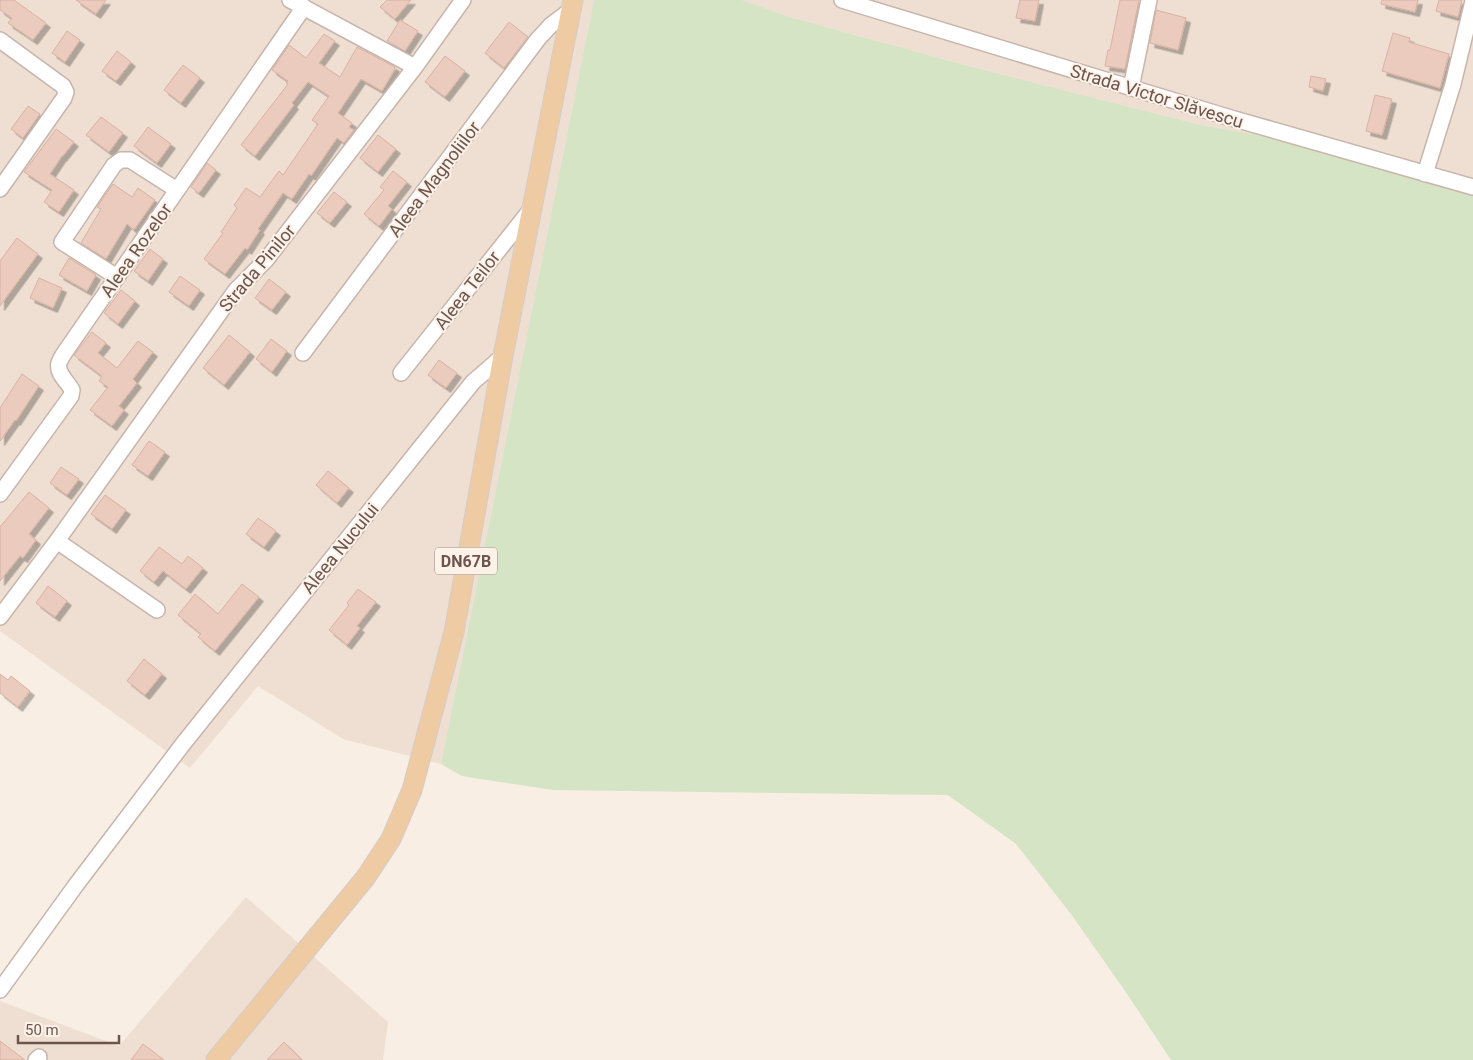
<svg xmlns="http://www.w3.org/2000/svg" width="1473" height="1060" font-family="Roboto,sans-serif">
	<defs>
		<filter id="shadow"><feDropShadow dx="4.5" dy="4.5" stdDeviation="0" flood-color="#0004"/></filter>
	</defs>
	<rect width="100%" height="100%" fill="#f8eee3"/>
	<!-- residential -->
	<path fill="#efdfd2" d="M0 0H594L441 764 343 739 258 686 190 768 0 631Z
		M742 0H1473V195L1420 180 1312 144 1201 125 991 72 793 18Z
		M246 897 388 1022 383 1060H0V1001L119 1046Z"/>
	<!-- green -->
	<path fill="#d4e4c4" d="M594 0H742L793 18 991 72 1201 125 1312 144 1420 180 1473 195V1060H1171L1125 991 1071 914 1016 844 948 795 553 790 462 776 441 764Z"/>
	<!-- building -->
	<path fill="#eacbbe" stroke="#dab1a1" filter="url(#shadow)" d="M0 0H14L46 23 33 40 8 23 12 18 0 10Z
		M76 0H106L96 14Z
		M387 0H411L395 19 380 7Z
		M1020 0H1039L1035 21 1016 18Z
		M1120 0H1139L1125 69 1105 66 1108 50H1110Z
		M1382 0H1418L1415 12 1381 4Z
		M1439 0H1462L1458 17 1436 11Z
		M1156 10 1186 18 1178 50 1150 43Z
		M400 20 418 31 405 51 387 41Z
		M509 22 528 37 504 68 485 53Z
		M67 31 80 40 65 62 52 53Z
		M1393 33 1410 38 1409 42 1449 54 1440 88 1382 71Z
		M324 34 335 41 319 63 340 77 357 47 395 67 394 68 395 69 382 91 361 79 338 113 352 123 349 127 354 130 344 143 337 138 311 176 309 174 292 199 283 193 258 229 260 230 247 250 245 248 225 274 204 259 223 233 221 232 237 208 234 205 246 188 260 197 279 171 283 175 318 124 312 120 329 96 308 82 292 103 294 105 255 156 241 145 288 84 286 83 288 81 272 70 289 45 306 58Z
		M117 51 131 62 116 81 102 71Z
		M445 56 465 71 445 97 425 82Z
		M183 65 200 78 181 103 164 90Z
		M1311 76 1326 79 1323 91 1309 87Z
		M1375 95 1392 99 1382 135 1366 131Z
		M28 106 40 114 23 138 11 129Z
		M101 117 123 133 109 152 86 135Z
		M148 127 171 144 157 163 134 146Z
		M56 129 74 142 62 157V156L50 174 74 190 59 212 44 202 52 190 24 172Z
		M378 135 396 149 378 172 360 158Z
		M207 163 216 170 199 193 191 187Z
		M393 171 407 182 388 206 392 209 379 226 364 214 384 190 380 187Z
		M113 184 132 197 138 188 155 200 134 230 127 224 106 259 81 243 101 209 97 207Z
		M334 192 347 202 330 223 317 213Z
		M17 238 38 254 0 306V261Z
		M150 249 163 259 148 281 134 271Z
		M69 258 96 275 87 291 59 275Z
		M180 276 200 290 189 306 169 292Z
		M39 278 62 288 53 308 30 298Z
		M269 279 286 292 272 310 255 298Z
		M121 290 135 301 118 324 104 313Z
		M92 332 106 343 98 353 117 368 138 341 153 352 133 379 137 383 119 406 124 410 112 426 90 410 108 387 99 381 102 376 74 355Z
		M229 335 250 352 224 385 203 368Z
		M271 339 287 351 272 372 256 359Z
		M439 360 457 373 446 388 428 375Z
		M22 374 39 386 16 421 15 420 0 441V408Z
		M149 441 165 452 148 476 132 465Z
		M61 467 79 479 67 495 50 483Z
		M328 471 349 488 337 503 316 485Z
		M29 492 49 508 29 534 36 540 23 558 20 556 0 581V527Z
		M105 495 126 510 112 529 91 514Z
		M258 518 276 531 264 547 246 534Z
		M159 547 182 564 188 556 203 568 186 589 163 571 154 582 140 571Z
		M242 584 259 597 215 651 198 637 201 634 178 615 195 594 218 614Z
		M48 586 67 601 55 617 36 603Z
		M358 589 376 602 357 626 360 628 347 645 329 630 349 605 347 603Z
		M144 659 162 674 145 695 127 681Z
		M0 674 8 680 11 676 30 691 18 707 0 693Z
		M0 1041 25 1060H0Z
		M284 1042 302 1060H267Z
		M143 1044 164 1060H131Z"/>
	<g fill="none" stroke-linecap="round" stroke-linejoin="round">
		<defs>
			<path id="minor" d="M290 0 415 67
				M842 0 1231 118 1473 187
				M0 40 63 86 66 92 64 98 0 189
				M1131 88 1149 0
				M1425 174 1453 84 1473 1
				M117 277 62 242 114 165 121 160H130L177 190
				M303 353 538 39 551 25 571 10
				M401 373 532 208
				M0 494 71 396 72 390C68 382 56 373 59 363 60 360 63 355 65 352L304 7
				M57 541 157 610
				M0 617 57 541 236 290 266 260 415 67 463 0
				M0 990 76 885 183 744 473 382 503 356
				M36 1060 39 1057"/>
			<path id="major" d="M216 1060 366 877 391 839 412 790 454 632 503 356 573 0"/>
		</defs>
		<!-- minor casing -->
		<use href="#minor" stroke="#c7b5ac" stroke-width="18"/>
		<!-- major casing -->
		<use href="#major" stroke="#d3ccca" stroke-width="21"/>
		<!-- minor -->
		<use href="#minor" stroke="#fff" stroke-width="15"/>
		<!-- major -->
		<use href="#major" stroke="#efcba3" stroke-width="19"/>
	</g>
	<g text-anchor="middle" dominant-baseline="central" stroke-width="4" stroke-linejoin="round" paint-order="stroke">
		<!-- shield labels -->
		<rect fill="#fcf2e8" stroke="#98847c" stroke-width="1" x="435" y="547.5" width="62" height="27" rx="4"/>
		<g font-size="16" font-weight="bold" fill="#6d554d">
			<text x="466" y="561">DN67B</text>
		</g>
		<!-- street labels -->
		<g font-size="18" fill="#6d554d" stroke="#fcf2e8">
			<text transform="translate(1157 96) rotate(17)">Strada Victor Slăvescu</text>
			<text transform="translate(434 179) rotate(-53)">Aleea Magnoliilor</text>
			<text transform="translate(136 250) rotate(-55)">Aleea Rozelor</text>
			<text transform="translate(257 268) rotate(-50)">Strada Pinilor</text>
			<text transform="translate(467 290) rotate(-52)">Aleea Teilor</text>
			<text transform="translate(340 548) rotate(-51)">Aleea Nucului</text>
		</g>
	</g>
	<!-- scale -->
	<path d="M18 1035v8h101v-8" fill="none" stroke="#6d554d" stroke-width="2.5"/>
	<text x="25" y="1035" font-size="15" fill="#6d554d" stroke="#fcf2e8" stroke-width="4" paint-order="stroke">50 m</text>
</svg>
